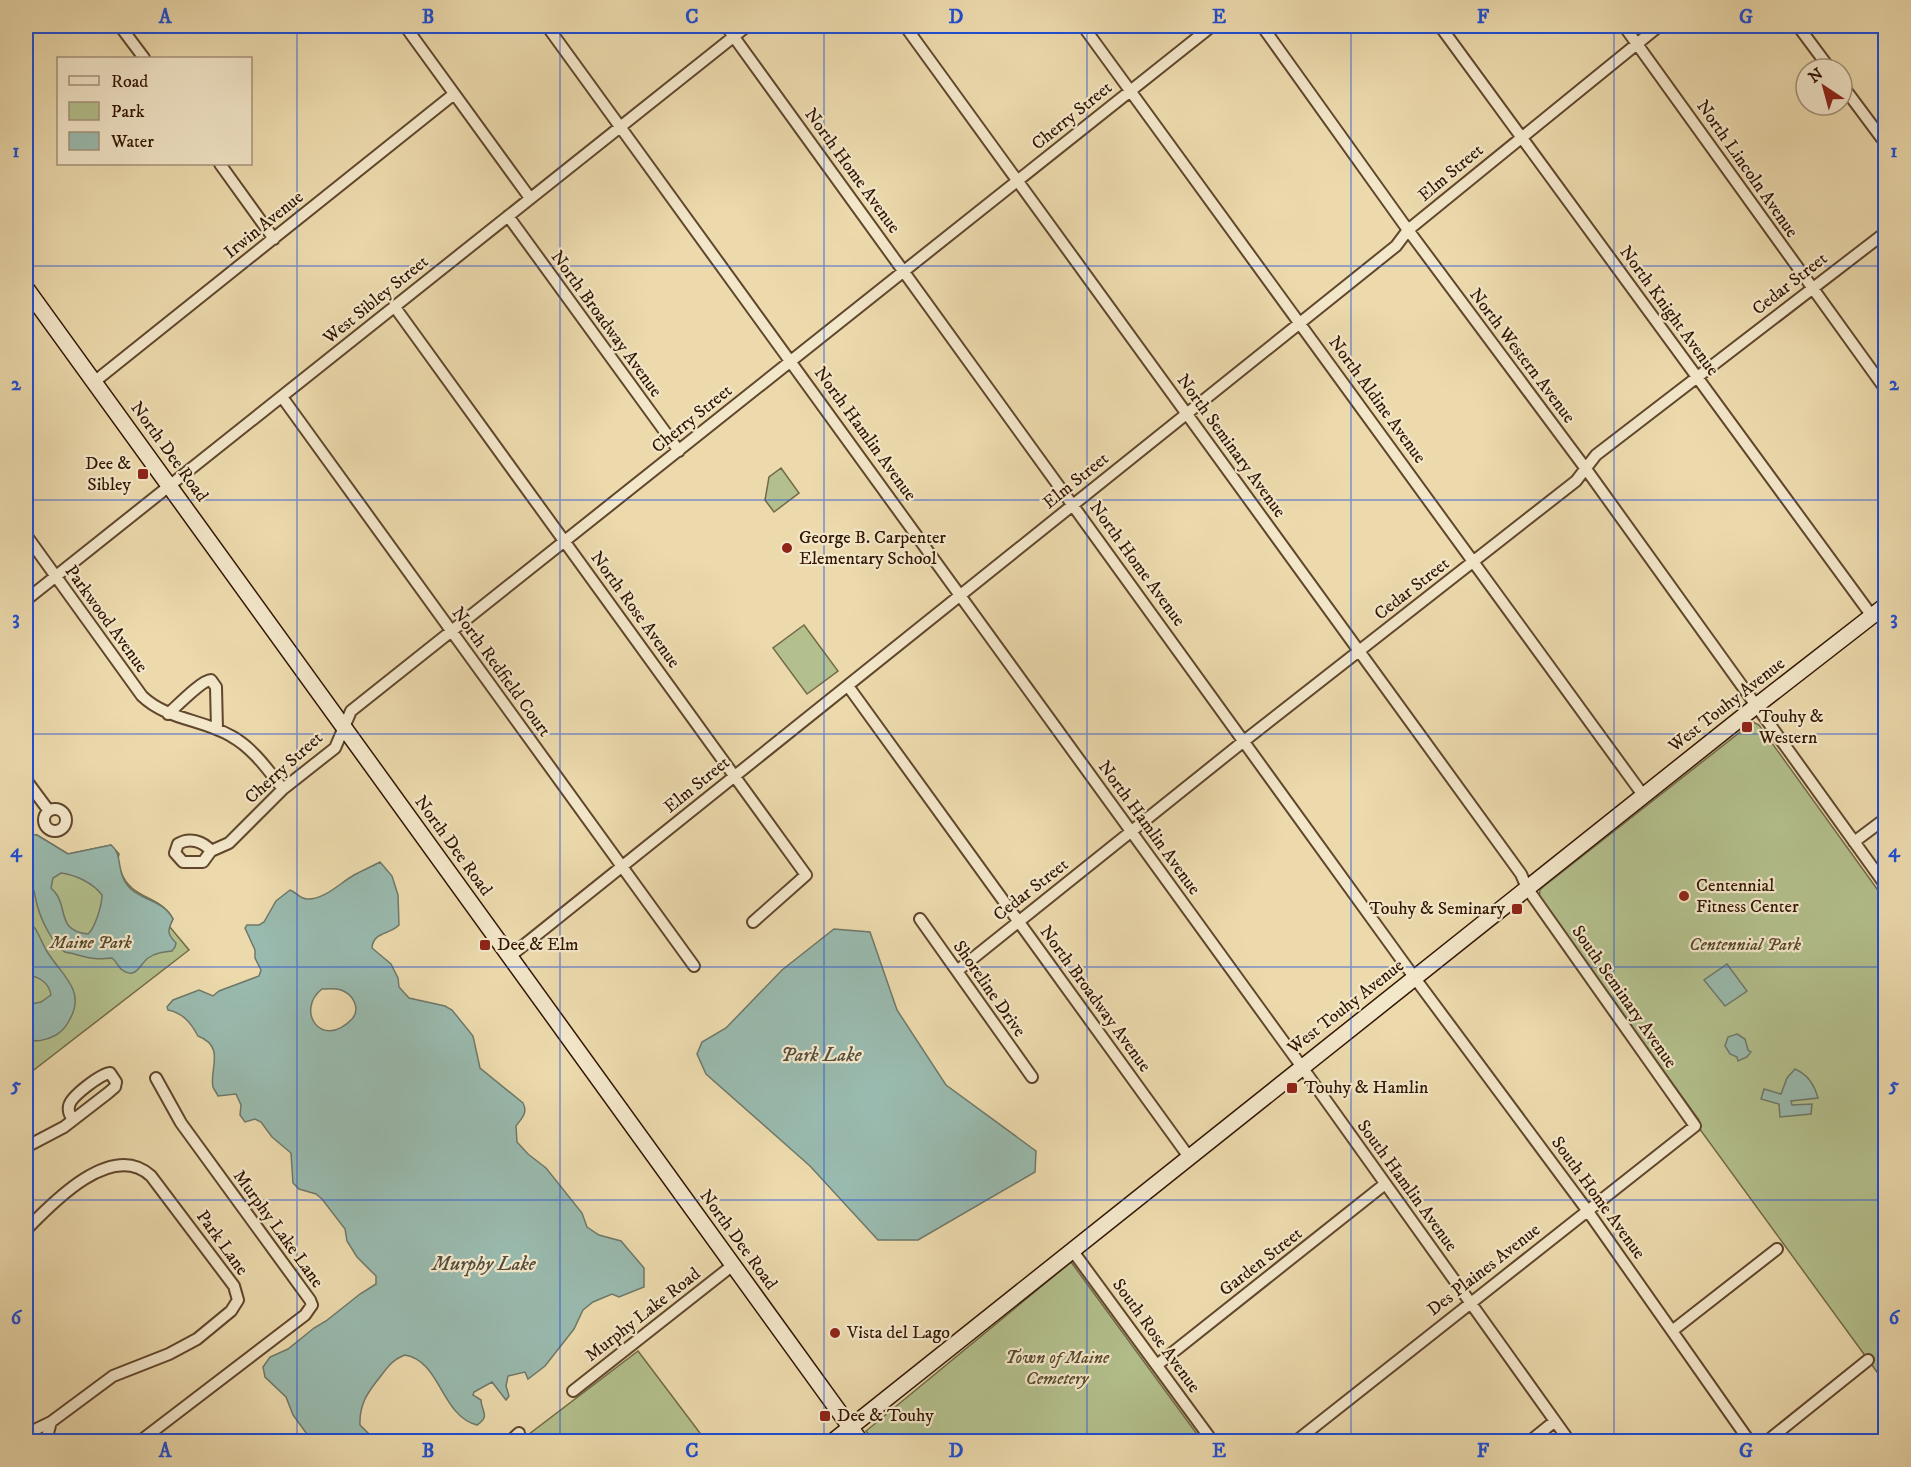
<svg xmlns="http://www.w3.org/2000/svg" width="1911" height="1467" font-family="'IM FELL DW Pica',serif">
	<rect width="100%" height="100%" fill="#ecdaad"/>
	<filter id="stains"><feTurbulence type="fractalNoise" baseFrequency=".00333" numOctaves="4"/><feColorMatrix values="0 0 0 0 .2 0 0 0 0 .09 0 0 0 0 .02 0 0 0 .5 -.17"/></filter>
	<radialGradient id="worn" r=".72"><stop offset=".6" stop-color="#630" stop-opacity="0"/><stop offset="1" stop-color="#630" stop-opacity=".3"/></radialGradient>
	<!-- green -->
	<path fill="#b3c08d" stroke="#726a47" stroke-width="1.5" d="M781 468 799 493 774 512 765 500 769 477Z
		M804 625 838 671 807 694 773 648Z
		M1753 722 1759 725 1885 900V1383L1699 1128V1120L1539 899 1540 890 1543 887Z
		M26 834 37 835 68 854 111 845 119 854C117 861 119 866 121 872 131 900 161 895 173 919L169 926 189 950 26 1076Z
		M1071 1262 1202 1441H874L866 1431Z
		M638 1351 706 1441H520Z"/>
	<!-- water -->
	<path fill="#99baae" stroke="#6f7869" stroke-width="1.5" fill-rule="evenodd" d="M26 834 37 835 68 854 111 845C123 854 116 872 128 886 140 901 163 899 173 919 168 930 166 933 176 943L175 947 172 951C163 952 155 953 148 958 140 964 136 981 121 969 117 965 116 961 112 958 97 960 88 958 74 954 73 953 67 953 65 952 54 947 41 919 38 908 34 896 36 887 26 878ZM61 873C76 875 93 883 102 895 102 905 95 928 88 934 58 931 67 910 57 895 55 892 53 890 51 888L53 878Z
		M380 862 392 876 398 895 399 925C389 935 373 932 372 948L391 964 398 978 399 987 409 998 445 1006 452 1010 473 1036 480 1068 523 1103C528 1113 522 1118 516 1126L517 1142 528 1154 546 1168 582 1213 587 1227 599 1235 621 1241 644 1268V1287L619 1297 612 1294 593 1302 583 1310 574 1329 545 1366 528 1379 525 1372 508 1376 506 1386 509 1396 506 1400 492 1382 474 1392 473 1395 481 1400C481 1411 491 1416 477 1425 441 1416 441 1361 405 1355 393 1359 387 1368 380 1377 368 1392 359 1404 360 1425L371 1436 382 1441H312L293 1415 286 1397 265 1377 263 1367 270 1357 288 1349 314 1328 326 1321 360 1294 376 1284V1276L357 1257 347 1241 345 1229 322 1199 316 1194 299 1189 293 1183 291 1153 272 1137 261 1122 255 1119 245 1122 240 1115 241 1105 236 1094 218 1096C217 1093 214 1090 213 1087 209 1069 226 1047 198 1036 191 1023 183 1013 168 1010L167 1007 173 1000 199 990 213 996 219 991 259 976 261 970 255 958V950L245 928 247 925H259L264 922 276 901 290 890C296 892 300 899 307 899 324 900 340 883 354 875 363 870 371 867 380 862ZM322 989C328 989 335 988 341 990 353 994 361 1009 352 1019 321 1051 295 1010 322 989Z
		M26 919C38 927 40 941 48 953 61 974 85 990 71 1017 67 1025 64 1030 56 1035 47 1040 35 1043 26 1039V1005L41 1002 51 995C49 982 38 976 26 975Z
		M834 929 870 932 897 1010 946 1085 1036 1151 1035 1172 918 1240H878L810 1166 706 1074 697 1054 702 1042 726 1028 782 970Z
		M1727 964 1747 991 1725 1006 1704 980Z
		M1737 1034 1745 1039 1748 1050 1751 1052 1747 1057 1738 1061 1737 1057 1730 1054 1725 1046 1728 1037Z
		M1795 1069C1808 1075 1814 1084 1818 1098L1791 1101 1792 1105 1812 1104 1811 1114 1780 1117 1779 1104 1761 1099 1764 1089 1781 1094 1787 1078Z"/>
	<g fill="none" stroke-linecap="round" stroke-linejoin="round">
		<defs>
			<path id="street" d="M120 26 144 58
				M405 26 530 198
				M547 26 1302 1067 1570 1442
				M726 26 1414 977 1587 1210 1750 1442
				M905 26 1521 874 1527 888 1695 1126 1295 1442
				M1083 26 1643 795
				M1262 26 1408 230 1586 469 1886 886
				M1440 26 1872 616
				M1624 26 1886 390
				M1798 26 1830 69
				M1842 85 1886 144
				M220 164 274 239
				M508 216 679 451
				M394 306 806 875 753 922
				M94 382 454 94
				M282 397 694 966
				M26 535 142 696C167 720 202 719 231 736 253 748 268 770 283 789
				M26 600 747 26
				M848 686 1189 1157
				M168 714C177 706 202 680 211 680L216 687 217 729
				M26 780 49 811
				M44 820a11 11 0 1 1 22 0a11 11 0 1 1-22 0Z
				M1854 842 1886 818
				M211 851C203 841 189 837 178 844L175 853 183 862H203L211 851 229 843 283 789 335 748 351 711 1212 26
				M920 919 1032 1077
				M509 957 1396 246 1408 230 1659 26
				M957 971 1244 741 1576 481 1596 455 1886 232
				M26 1147 64 1127 108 1093 115 1087 116 1082 110 1073C101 1074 71 1096 69 1106 68 1112 70 1115 73 1120
				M26 1230C52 1203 112 1140 151 1176L234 1286 238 1300 231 1311 197 1339 169 1354 113 1376 51 1422 26 1434
				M1072 1250 1213 1442
				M1672 1331 1777 1249
				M1157 1365 1385 1184
				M573 1391 733 1265
				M50 1442 48 1433 51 1422
				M139 1442 305 1315 312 1305 310 1300 181 1123 156 1078
				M509 1442 519 1433
				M1529 1442 1555 1421
				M1766 1442 1868 1360"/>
			<path id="secondary" d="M26 288 861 1442
				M832 1442 1756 706 1886 605"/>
		</defs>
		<!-- street casing -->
		<use href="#street" stroke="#60462c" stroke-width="14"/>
		<!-- secondary casing -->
		<use href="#secondary" stroke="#311401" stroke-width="18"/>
		<!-- street -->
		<use href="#street" stroke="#f3e7ca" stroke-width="10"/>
		<!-- secondary -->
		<use href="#secondary" stroke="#f3e7ca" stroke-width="15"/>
	</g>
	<!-- grid -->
	<path fill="none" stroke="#1d4ed8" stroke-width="1.5" stroke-opacity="0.55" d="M297 26V1442M560 26V1442M824 26V1442M1087 26V1442M1351 26V1442M1614 26V1442M26 266H1886M26 500H1886M26 734H1886M26 967H1886M26 1200H1886"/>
	<!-- markers -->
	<g fill="#8f2418" stroke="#f3e7ca" stroke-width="2">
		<rect x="137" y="468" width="12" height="12" rx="3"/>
		<circle cx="787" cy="548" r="6"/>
		<rect x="1741" y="721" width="12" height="12" rx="3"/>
		<circle cx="1684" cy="896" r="6"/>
		<rect x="1511" y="903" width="12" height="12" rx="3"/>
		<rect x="479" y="939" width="12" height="12" rx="3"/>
		<rect x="1286" y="1082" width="12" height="12" rx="3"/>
		<circle cx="835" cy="1333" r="6"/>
		<rect x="819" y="1410" width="12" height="12" rx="3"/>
	</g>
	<g text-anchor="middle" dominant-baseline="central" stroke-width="4.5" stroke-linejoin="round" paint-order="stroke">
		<!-- street labels -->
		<g font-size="18" fill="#311401" stroke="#f3e7ca">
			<text transform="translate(1072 116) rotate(-39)">Cherry Street</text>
			<text transform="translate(1747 169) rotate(55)">North Lincoln Avenue</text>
			<text transform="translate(852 171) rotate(54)">North Home Avenue</text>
			<text transform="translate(1451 173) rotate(-40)">Elm Street</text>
			<text transform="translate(264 225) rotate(-39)">Irwin Avenue</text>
			<text transform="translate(1790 284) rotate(-38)">Cedar Street</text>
			<text transform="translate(376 300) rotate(-39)">West Sibley Street</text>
			<text transform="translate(1669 311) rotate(54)">North Knight Avenue</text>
			<text transform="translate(606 324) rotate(54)">North Broadway Avenue</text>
			<text transform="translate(1522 356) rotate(53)">North Western Avenue</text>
			<text transform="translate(1377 400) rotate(54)">North Aldine Avenue</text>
			<text transform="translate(692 419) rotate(-39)">Cherry Street</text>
			<text transform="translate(865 434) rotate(54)">North Hamlin Avenue</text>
			<text transform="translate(1231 446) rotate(54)">North Seminary Avenue</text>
			<text transform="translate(169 452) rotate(54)">North Dee Road</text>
			<text transform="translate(1076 481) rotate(-39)">Elm Street</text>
			<text transform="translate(1137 564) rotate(54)">North Home Avenue</text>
			<text transform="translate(1412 589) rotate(-38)">Cedar Street</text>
			<text transform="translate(635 610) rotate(54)">North Rose Avenue</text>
			<text transform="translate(106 619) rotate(54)">Parkwood Avenue</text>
			<text transform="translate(501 672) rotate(54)">North Redfield Court</text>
			<text transform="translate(1727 705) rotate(-38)">West Touhy Avenue</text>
			<text transform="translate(284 768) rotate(-42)">Cherry Street</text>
			<text transform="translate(697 785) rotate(-39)">Elm Street</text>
			<text transform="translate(1149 828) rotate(54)">North Hamlin Avenue</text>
			<text transform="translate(453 846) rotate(54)">North Dee Road</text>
			<text transform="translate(1031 890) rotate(-38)">Cedar Street</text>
			<text transform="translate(989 989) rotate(55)">Shoreline Drive</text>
			<text transform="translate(1624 997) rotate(55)">South Seminary Avenue</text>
			<text transform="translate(1095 999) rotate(54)">North Broadway Avenue</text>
			<text transform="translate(1346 1007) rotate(-38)">West Touhy Avenue</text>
			<text transform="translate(1407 1186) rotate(54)">South Hamlin Avenue</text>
			<text transform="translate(1598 1198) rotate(54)">South Home Avenue</text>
			<text transform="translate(278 1229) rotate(54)">Murphy Lake Lane</text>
			<text transform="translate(738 1240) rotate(54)">North Dee Road</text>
			<text transform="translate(222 1243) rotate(54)">Park Lane</text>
			<text transform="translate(1261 1262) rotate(-38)">Garden Street</text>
			<text transform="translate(1484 1270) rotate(-38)">Des Plaines Avenue</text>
			<text transform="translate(643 1315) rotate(-38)">Murphy Lake Road</text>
			<text transform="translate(1156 1336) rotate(54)">South Rose Avenue</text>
		</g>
		<!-- poi labels -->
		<g font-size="18" fill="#311401" stroke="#f3e7ca" text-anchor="start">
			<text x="131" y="464" text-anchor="end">Dee &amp;<tspan x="131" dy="21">Sibley</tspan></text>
			<text x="799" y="538">George B. Carpenter<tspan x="799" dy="21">Elementary School</tspan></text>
			<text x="1759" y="717">Touhy &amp;<tspan x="1759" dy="21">Western</tspan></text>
			<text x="1696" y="886">Centennial<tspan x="1696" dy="21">Fitness Center</tspan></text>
			<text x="1505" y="909" text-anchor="end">Touhy &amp; Seminary</text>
			<text x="497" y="945">Dee &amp; Elm</text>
			<text x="1304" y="1088">Touhy &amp; Hamlin</text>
			<text x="847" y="1333">Vista del Lago</text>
			<text x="837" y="1416">Dee &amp; Touhy</text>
		</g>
		<!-- park labels -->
		<g font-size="18" font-style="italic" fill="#58482b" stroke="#f3e7ca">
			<text x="91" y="943">Maine Park</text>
			<text x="1745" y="945">Centennial Park</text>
			<text x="1057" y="1358">Town of Maine<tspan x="1057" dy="21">Cemetery</tspan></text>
		</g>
		<!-- water labels -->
		<g font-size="20" font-style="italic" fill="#554e3e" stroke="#f3e7ca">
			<text x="821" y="1055">Park Lake</text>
			<text x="484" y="1264">Murphy Lake</text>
		</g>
	</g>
	<!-- margin -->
	<rect width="1911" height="1467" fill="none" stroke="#ecdaad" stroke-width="66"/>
	<!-- legend -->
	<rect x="57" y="57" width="195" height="108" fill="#f3e7ca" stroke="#a5937a" stroke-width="1.5"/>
	<rect x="69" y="76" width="30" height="9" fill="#f3e7ca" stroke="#a5937a" stroke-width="1.5"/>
	<text x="111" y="87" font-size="18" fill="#311401">Road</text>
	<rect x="69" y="102" width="30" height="18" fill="#b3c08d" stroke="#a5937a" stroke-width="1.5"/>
	<text x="111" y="117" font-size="18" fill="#311401">Park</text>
	<rect x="69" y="132" width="30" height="18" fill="#99baae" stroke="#a5937a" stroke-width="1.5"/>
	<text x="111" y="147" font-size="18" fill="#311401">Water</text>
	<!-- north arrow -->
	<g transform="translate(1824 87) rotate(324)"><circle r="28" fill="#f3e7ca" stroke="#a5937a" stroke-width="1.5"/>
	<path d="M0-4.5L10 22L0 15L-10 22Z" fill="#8f2418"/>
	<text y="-9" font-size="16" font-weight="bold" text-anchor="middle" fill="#311401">N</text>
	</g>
	<rect x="33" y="33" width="1845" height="1401" fill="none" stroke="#1d4ed8" stroke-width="2"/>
	<g font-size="20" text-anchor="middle" font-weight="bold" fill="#1d4ed8">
		<text x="165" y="23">A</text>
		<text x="428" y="23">B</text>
		<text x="692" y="23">C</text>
		<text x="956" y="23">D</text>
		<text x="1219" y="23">E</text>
		<text x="1483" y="23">F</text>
		<text x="1746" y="23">G</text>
		<text x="16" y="157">1</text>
		<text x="1894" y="157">1</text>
		<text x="16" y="390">2</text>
		<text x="1894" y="390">2</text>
		<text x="16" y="624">3</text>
		<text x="1894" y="624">3</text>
		<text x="16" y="857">4</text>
		<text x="1894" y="857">4</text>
		<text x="16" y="1091">5</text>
		<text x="1894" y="1091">5</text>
		<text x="16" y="1324">6</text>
		<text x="1894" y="1324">6</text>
		<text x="165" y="1457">A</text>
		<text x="428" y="1457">B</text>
		<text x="692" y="1457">C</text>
		<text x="956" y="1457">D</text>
		<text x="1219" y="1457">E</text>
		<text x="1483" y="1457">F</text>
		<text x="1746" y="1457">G</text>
	</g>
	<rect width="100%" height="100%" filter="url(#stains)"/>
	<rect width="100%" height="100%" fill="url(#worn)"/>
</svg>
